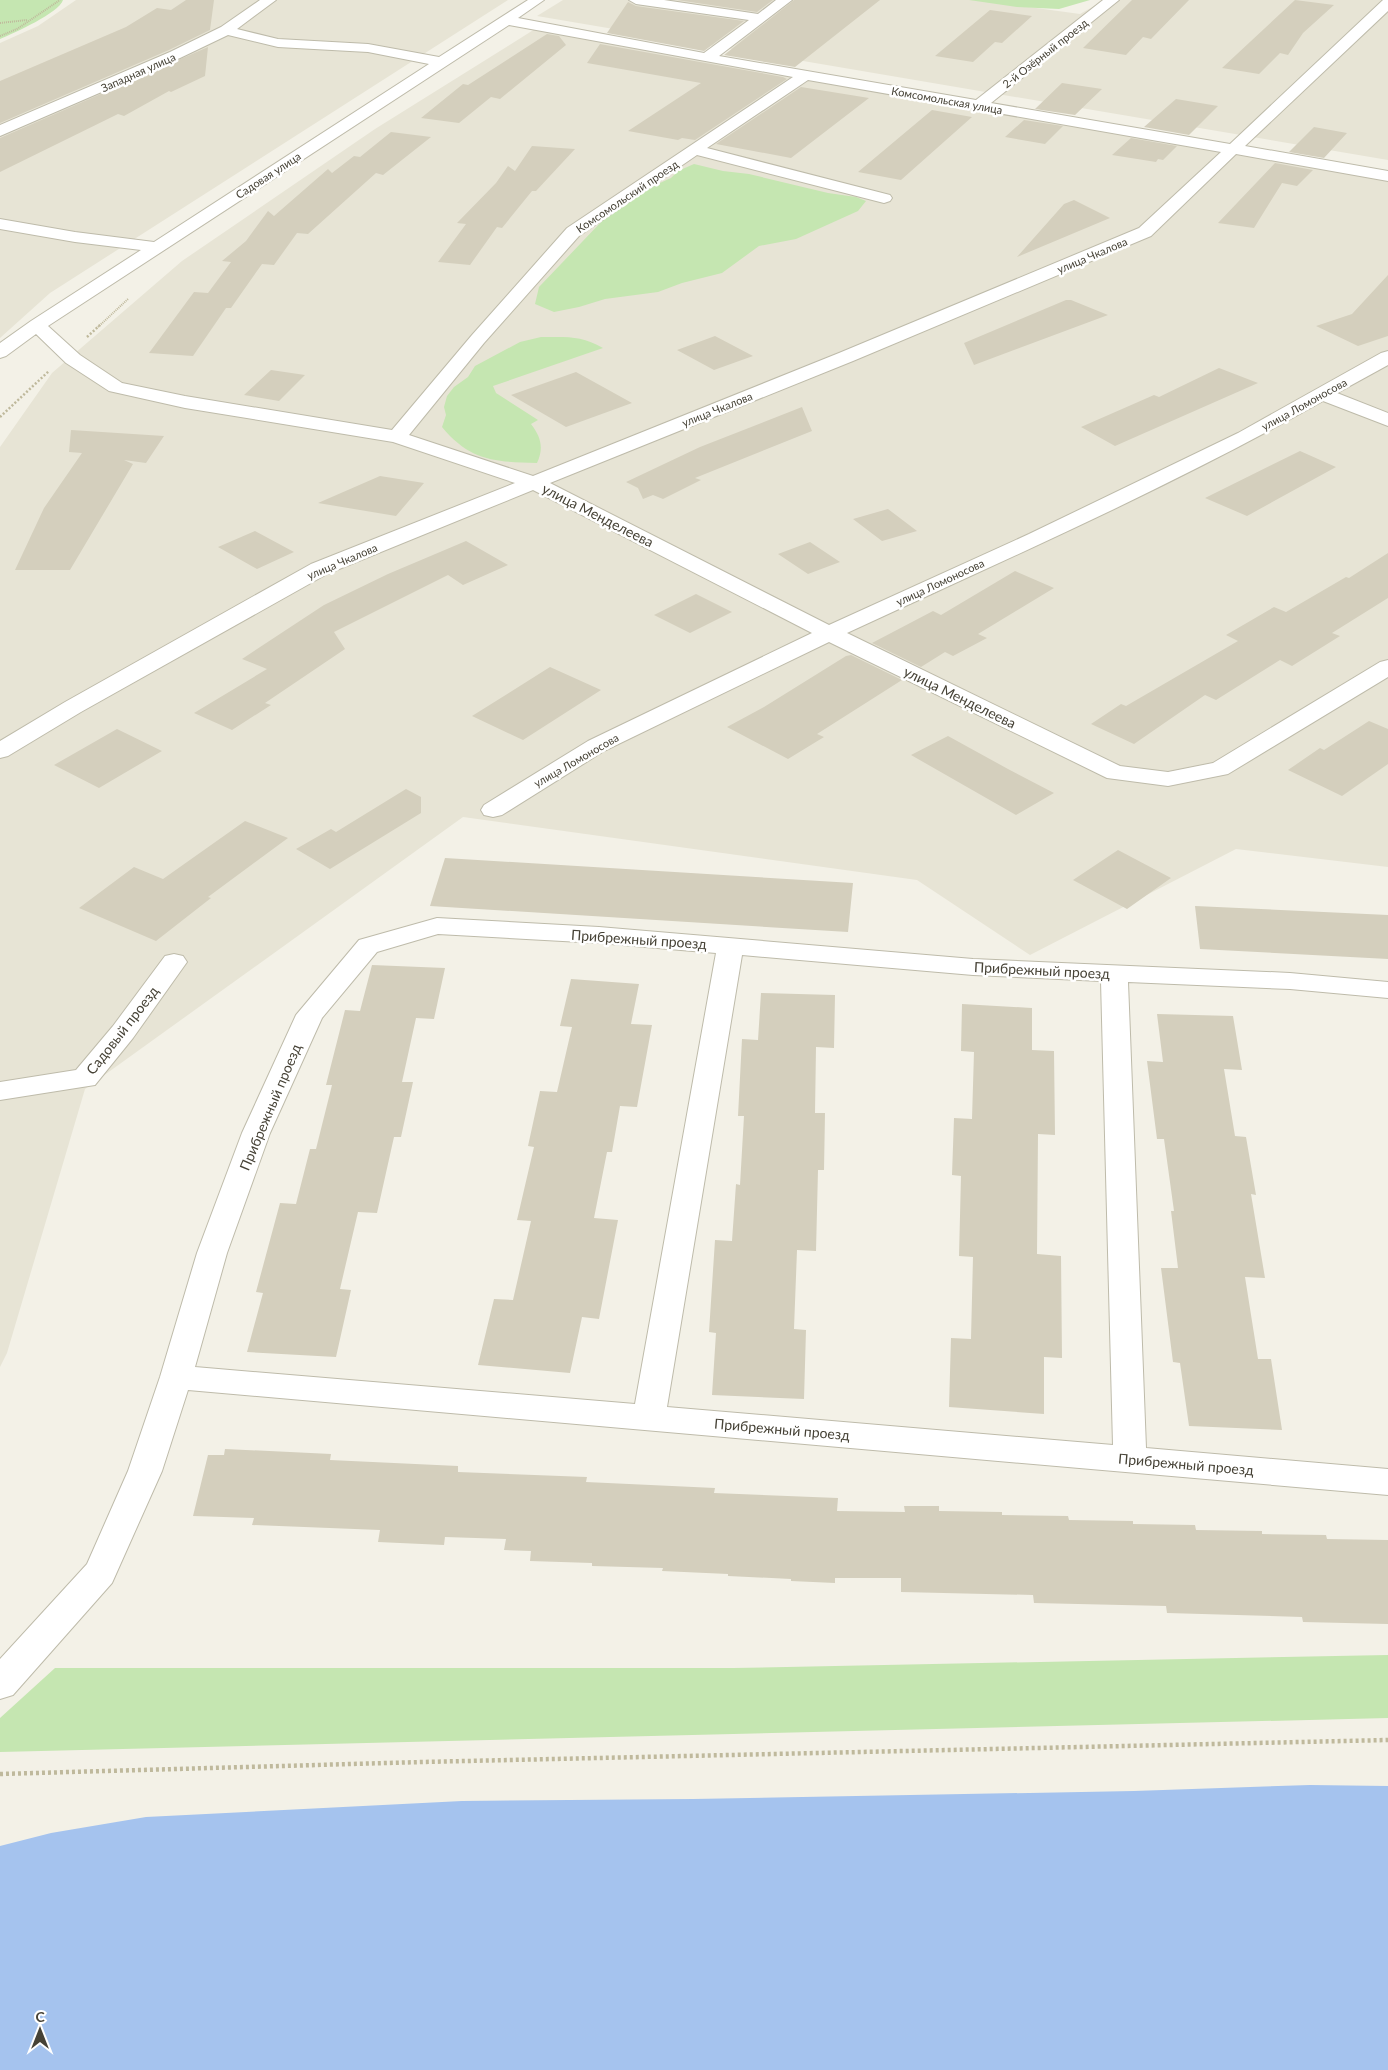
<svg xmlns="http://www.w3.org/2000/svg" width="1388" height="2070" font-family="Lato,sans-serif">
	<rect width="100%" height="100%" fill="#f3f1e7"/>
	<!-- residential -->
	<path fill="#e7e4d5" d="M76 0H508L50 293 0 338V43L38 26Z
		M563 0H977L1080 14 1105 0H1388V160L537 16Z
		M535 29 1388 179V867L1236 849 1030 955 917 880 463 817 85 1089 7 1353 0 1367V447L52 373 182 261 375 129Z"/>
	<!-- green -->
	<path fill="#c5e6b1" d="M0 0H63C59 13 14 33 0 39Z
		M969 0H1090L1059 9 1017 7Z
		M694 164 723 171 749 174 828 193 856 197 866 201 858 211 796 239 759 246 722 273 682 283 658 292 605 299 579 307 554 312 535 304 539 287 603 220 651 187 671 178 678 171Z
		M541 337C566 337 581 335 603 348L493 386 496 393 538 420 531 424C541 437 544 448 537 463 495 462 470 461 442 427L446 415 444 407 447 396 454 387 468 377 475 366 520 342Z
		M1388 1655V1718L0 1752V1718L55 1668H733Z"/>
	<!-- water -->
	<path fill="#a5c3ee" d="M1310 1785 1388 1786V2070H0V1846L51 1833 146 1817 462 1801 693 1799 1134 1791Z"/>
	<!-- building -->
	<path fill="#d4cfbd" d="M186 0H214L210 30 169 50 0 123V81L126 27 157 8 171 10Z
		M677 0H773L757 12Z
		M794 0H880L795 67 724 55Z
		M1132 0H1189L1151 39 1143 37 1126 55 1083 48Z
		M1295 0 1334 5 1303 33 1288 55 1280 53 1259 74 1222 68Z
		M628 2 636 6 744 21 704 51 607 33Z
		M990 10 1032 16 1002 43 995 42 973 62 935 56Z
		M547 34 559 36 566 45 500 99 491 97 459 123 421 118 463 84 468 85Z
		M600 44 783 77 787 79 695 140 682 138 678 140 628 131 701 83 587 63Z
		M208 47 205 76 171 92 169 91 124 116 118 114 0 172V138Z
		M1062 83 1102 89 1075 115 1035 109Z
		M801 87 869 98 791 158 716 144Z
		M1176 99 1218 106 1189 135 1144 127Z
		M932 110 972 117 901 180 858 172Z
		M1024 120 1063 126 1045 144 1005 137Z
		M1314 127 1347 133 1324 158 1289 152Z
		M391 132 431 137 383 175 376 173 308 234 297 233 274 265 262 264 231 308H226L193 356 149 353 194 292 208 293 231 262 222 261 246 241 268 211 274 216 328 169 332 173 354 156 360 157Z
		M1131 138 1177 146 1163 160 1158 159 1156 162 1112 155Z
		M532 146 575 149 536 191H532L502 228 497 227 470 265 438 262 466 224 457 223 496 183 508 166 515 171Z
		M1275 163 1313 170 1297 186 1282 183 1254 228 1218 223Z
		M1074 200 1110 218 1017 257 1064 204Z
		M1388 275V336L1358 346 1316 326 1352 314Z
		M1066 300H1071L1108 315 974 365 964 343Z
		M715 336 753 356 714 370 677 350Z
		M1219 368 1258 383 1115 446 1081 427 1154 395 1159 397Z
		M271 370 305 375 279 401 244 395Z
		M576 372 632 403 566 427 511 395Z
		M802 407 812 431 695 478 701 480 663 499 653 495 643 499 638 488 626 482 700 447Z
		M71 430 164 436 146 463 124 460 133 464 70 570H15L44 508 82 453 69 452Z
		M1300 451 1336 467 1247 516 1205 498Z
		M380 476 424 483 396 516 318 503Z
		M888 509 917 531 882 541 853 519Z
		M255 531 294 552 257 569 218 547Z
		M466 541 508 565 463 585 448 575 334 632 345 649 265 703 271 705 232 730 194 713 267 669 242 659 324 605 388 574Z
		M810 542 840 562 808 574 778 554Z
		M1388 553V598L1332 633 1340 636 1292 666 1280 660 1216 700 1205 695 1134 744 1091 724 1121 704 1126 706 1238 641 1226 635 1274 607 1286 612 1346 577 1349 578Z
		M1015 571 1054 588 978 634 987 638 953 656 945 652 921 667 872 643 933 611 941 615Z
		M696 594 732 612 690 633 654 615Z
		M851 655 902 680 817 734 824 737 788 759 727 727 764 707 846 656Z
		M550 667 601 690 523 740 472 716Z
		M1369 721 1388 729V764L1342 796 1288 770 1320 748 1324 750Z
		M117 729 162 751 99 788 54 765Z
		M948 736 1008 769 1054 793 1016 815 911 755Z
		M406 789 421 797V813L330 869 296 849 331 829 336 832Z
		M245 821 288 838 208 897 211 898 156 941 79 908 134 867 163 879Z
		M1118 850 1171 878 1127 909 1073 880Z
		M445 858 853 883 848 932 430 906Z
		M1195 906 1388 915V959L1200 949Z
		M372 965 445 968 434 1019 416 1018 402 1082H413L401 1137H394L377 1213 358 1212 340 1289 351 1290 336 1357 247 1352 263 1293 256 1292 280 1203 296 1204 310 1149H316L332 1085H326L345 1010 360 1011Z
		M571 979 639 984 631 1024 652 1025 637 1107 620 1106 612 1152H607L594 1218 618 1220 599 1319 582 1317 570 1373 478 1365 494 1299 513 1300 531 1221 517 1220 534 1147 528 1146 540 1091 557 1092 572 1027 560 1026Z
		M761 993 835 995 834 1048 816 1047 815 1113H825L824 1170H818L816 1251 797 1250 794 1329 806 1330 804 1399 712 1395 716 1333 709 1332 715 1240 732 1241 736 1184 740 1185 744 1116H738L742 1039 758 1040Z
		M962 1004 1032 1008V1050L1054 1051 1055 1135 1038 1134 1037 1254 1061 1256 1062 1358 1044 1357V1414L949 1407 951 1338 971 1339 973 1257 959 1256 961 1176 952 1175 954 1118 972 1119 974 1052 961 1051Z
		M1157 1014 1233 1016 1242 1070 1224 1069 1235 1136 1246 1137 1256 1195 1251 1194 1265 1278 1245 1277 1258 1359H1271L1282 1430 1189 1426 1180 1363 1173 1362 1161 1268H1178L1171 1211H1174L1164 1139H1157L1147 1061 1163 1062Z
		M225 1449 331 1454 330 1460 458 1466V1472L587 1477 586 1482 715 1488 714 1493 838 1498 837 1511 905 1512 904 1506H939V1511L1002 1512V1515L1068 1516 1069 1520 1133 1521V1524L1195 1525 1196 1530 1262 1531V1534L1326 1535 1327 1539 1388 1540V1624L1303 1622 1302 1617 1167 1613 1166 1606 1034 1603 1033 1595 901 1592V1578H835V1583L791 1581V1579L728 1576V1574L662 1571 663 1568 592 1566V1563L530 1561 531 1551 504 1550 506 1539 445 1537 444 1545 378 1542 380 1530 252 1525 254 1518 193 1516 208 1455H224Z"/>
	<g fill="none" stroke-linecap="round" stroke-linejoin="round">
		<defs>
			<path id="minor" d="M260 0H276L237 29 278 39 368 44 439 57 528 0H544L518 18 704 53 749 20 636 4 629 0H664L758 14 776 0H792L719 56 976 100 1103 0H1119L991 103 1230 144 1383 0H1388V11L1245 146 1388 171V181L1236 154 1151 236 853 361 550 483 829 625 1029 534 1238 433 1381 353 1388 351V365L1337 393 1388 413V426L1323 401C1169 488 1007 559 847 633L1120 766 1168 772 1213 763 1380 662 1388 660V677L1228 774 1168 786 1107 778 829 642 604 751 502 815 493 817 484 815 481 810 484 805 588 741 812 633 533 490 327 574 81 712 8 756 0 758V741L65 702 311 564 515 483 393 442 185 408 109 391 66 363 36 334 6 356 0 358V343L31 321 141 250 75 242 0 229V219L75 232 154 242 429 64 368 52 278 47 228 35 180 58 0 136V125L170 52 221 27ZM509 25 793 77 567 228 472 335 392 430 185 396 122 383 80 355 48 326ZM808 80 1221 152 1139 228 839 353 533 476 409 435 484 343 579 236 697 155 884 203 890 201 892 198 890 195 707 148Z
				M437 918 599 927 973 959 1290 973 1388 982V998L1290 989 1128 982 1146 1448 1388 1469V1495L188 1390 162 1471 112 1583 13 1695 0 1699V1659L87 1564 128 1471 160 1377 197 1253 242 1133 296 1015 359 940ZM438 934 599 943 716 953 635 1404 195 1367 227 1253 270 1133 322 1018 377 952ZM742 955 973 975 1101 981 1113 1445 667 1407Z
				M174 954 183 956 187 962 133 1038 95 1085 0 1100V1082L76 1070 113 1026 165 956Z"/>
		</defs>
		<!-- minor casing -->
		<use href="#minor" stroke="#bebbaa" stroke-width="2"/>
		<!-- path-far2 -->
		<path stroke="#bfb99c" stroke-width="2" stroke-dasharray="1 1" stroke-linecap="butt" d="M0 23 27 20
			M0 36 17 29 60 0
			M98 327 128 299"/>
		<!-- path-far1 -->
		<path stroke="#bfb99c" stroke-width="2.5" stroke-dasharray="2 2" stroke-linecap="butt" d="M87 337 100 325
			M0 417 49 371"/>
		<!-- path -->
		<path stroke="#bfb99c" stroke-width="4.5" stroke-dasharray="3 3" stroke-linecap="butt" d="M0 1774 422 1762 1388 1740"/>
		<!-- minor -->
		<use href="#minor" fill="#fff" fill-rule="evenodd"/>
	</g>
	<g text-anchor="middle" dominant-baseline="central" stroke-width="5" stroke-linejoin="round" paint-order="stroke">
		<!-- far-street labels -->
		<g font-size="11" fill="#464236" stroke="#fff">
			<text transform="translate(1045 53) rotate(-38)">2-й Озёрный проезд</text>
			<text transform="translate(138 72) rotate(-24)">Западная улица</text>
			<text transform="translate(947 100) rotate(10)">Комсомольская улица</text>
			<text transform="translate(268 175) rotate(-33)">Садовая улица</text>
			<text transform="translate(627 196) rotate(-34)">Комсомольский проезд</text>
			<text transform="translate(1092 255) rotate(-23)">улица Чкалова</text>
			<text transform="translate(1304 404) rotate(-29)">улица Ломоносова</text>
			<text transform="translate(717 409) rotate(-22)">улица Чкалова</text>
			<text transform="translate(342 561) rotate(-23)">улица Чкалова</text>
			<text transform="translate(940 582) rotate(-25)">улица Ломоносова</text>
			<text transform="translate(576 760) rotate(-30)">улица Ломоносова</text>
		</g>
		<!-- street labels -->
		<g font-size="14" fill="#464236" stroke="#fff">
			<text transform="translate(598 515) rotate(27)">улица Менделеева</text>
			<text transform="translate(960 697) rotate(26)">улица Менделеева</text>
			<text transform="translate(639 939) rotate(4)">Прибрежный проезд</text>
			<text transform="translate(1042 970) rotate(3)">Прибрежный проезд</text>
			<text transform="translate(122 1030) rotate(-52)">Садовый проезд</text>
			<text transform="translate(270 1107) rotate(-67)">Прибрежный проезд</text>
			<text transform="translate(782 1429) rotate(5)">Прибрежный проезд</text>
			<text transform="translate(1186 1464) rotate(5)">Прибрежный проезд</text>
		</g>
	</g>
	<!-- north arrow -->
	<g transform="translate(40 2030)" stroke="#ffffff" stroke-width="4" paint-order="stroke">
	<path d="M0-4L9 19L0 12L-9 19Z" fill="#464236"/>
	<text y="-8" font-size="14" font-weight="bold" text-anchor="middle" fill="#464236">С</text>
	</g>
</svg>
